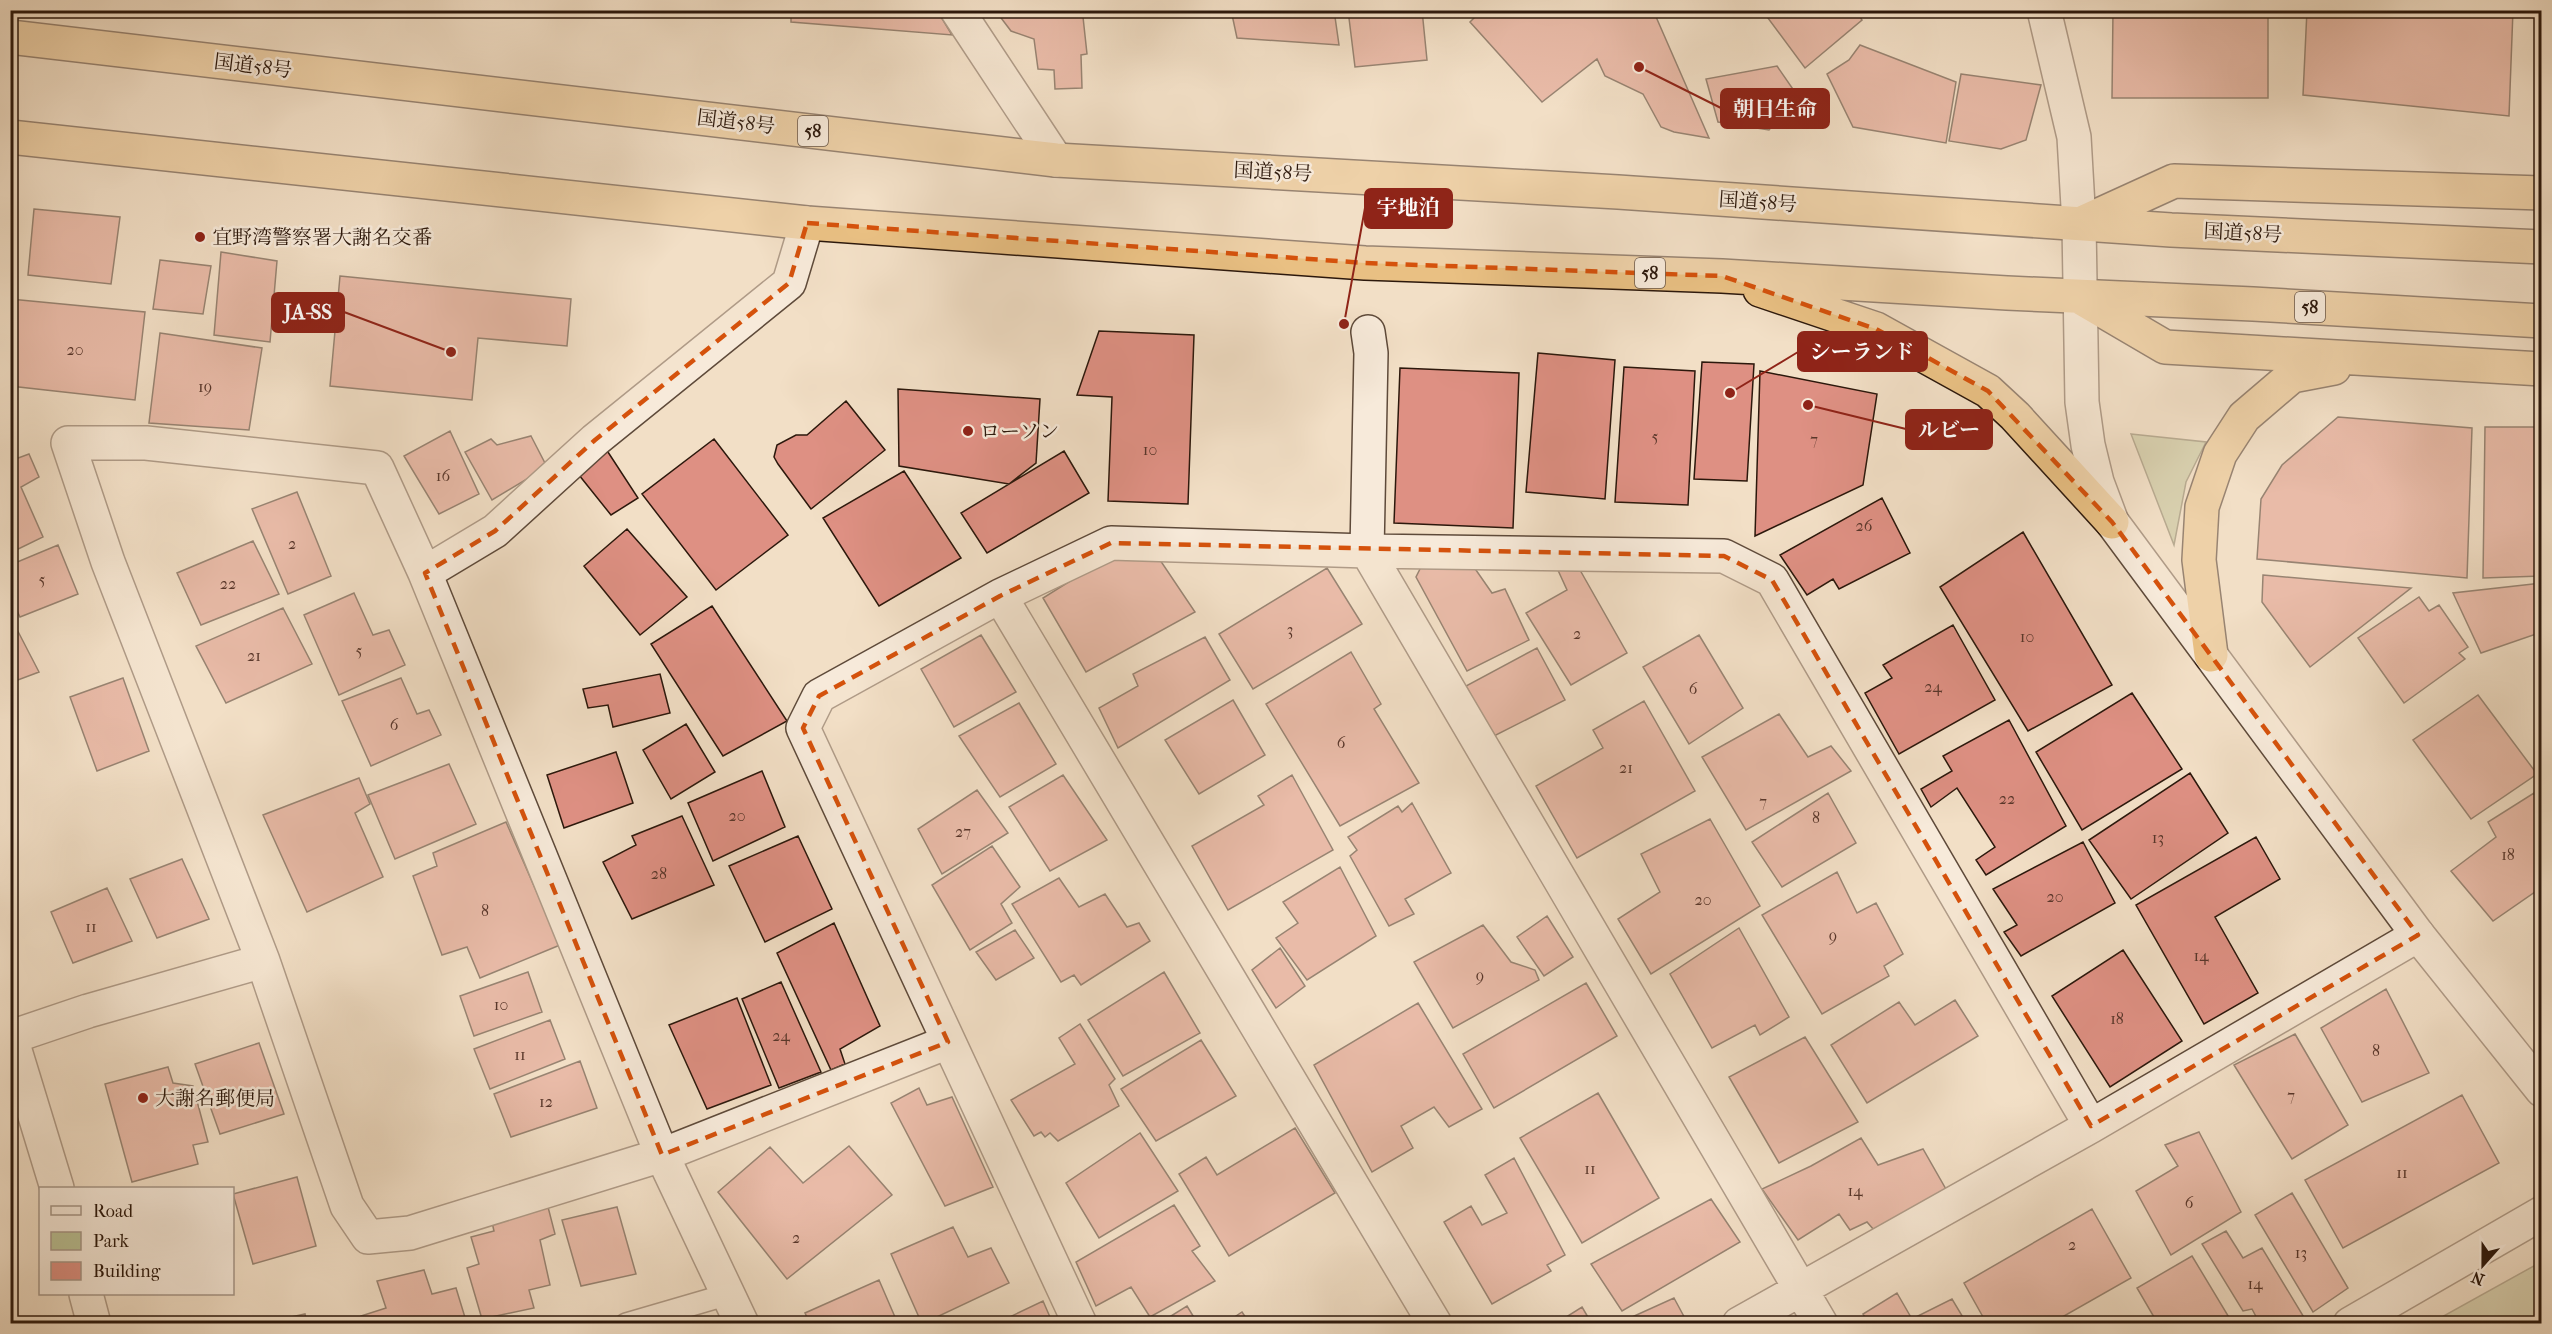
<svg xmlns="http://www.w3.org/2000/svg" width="2552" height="1334" font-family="'IM FELL French Canon','Noto Serif JP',serif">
	<rect width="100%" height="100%" fill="#f2dfc6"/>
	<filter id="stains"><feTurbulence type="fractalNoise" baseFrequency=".00333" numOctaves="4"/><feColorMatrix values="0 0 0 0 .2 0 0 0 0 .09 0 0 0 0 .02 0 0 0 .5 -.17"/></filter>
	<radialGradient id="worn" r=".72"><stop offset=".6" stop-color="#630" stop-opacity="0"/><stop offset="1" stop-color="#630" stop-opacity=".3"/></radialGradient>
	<!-- green -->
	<path fill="#bac296" stroke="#736d51" stroke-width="1.5" d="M2131 434 2206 442 2186 482 2174 545Z
		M2541 1262V1323H2431Z"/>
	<!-- building -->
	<path fill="#de9083" stroke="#2c180c" stroke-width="1.5" d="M791 10H937L952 35 791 22Z
		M995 10H1078L1083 17 1087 54 1081 55 1082 88 1055 89 1054 70 1038 69 1034 39 1011 31Z
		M1231 10H1334L1339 45 1237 38Z
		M1348 10H1422L1427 60 1355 67Z
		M1482 10H1653L1709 138 1674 132 1661 127 1643 94 1605 76 1597 59 1542 102 1470 22Z
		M1762 10H1856L1862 20 1805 68Z
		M2113 10H2268V98H2112Z
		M2307 10H2513L2509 116 2303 95Z
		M1860 45 1956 82 1946 143 1853 127 1827 74 1849 60Z
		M1777 66 1797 95 1769 130 1718 122 1706 79Z
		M1961 74 2041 85 2026 140 2001 149 1949 141Z
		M34 209 120 217 111 284 28 275Z
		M221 252 277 261 270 342 214 335Z
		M160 260 211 266 203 314 153 309Z
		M340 276 571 299 567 346 478 338 472 400 330 386Z
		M10 299 145 312 135 400 10 386Z
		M1099 331 1194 335 1188 504 1108 501 1112 397 1077 395Z
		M160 333 262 348 249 430 149 423Z
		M1538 353 1615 360 1605 499 1526 492Z
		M1702 362 1754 364 1747 481 1694 479Z
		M1624 367 1695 371 1688 505 1615 502Z
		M1400 368 1519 373 1513 528 1394 523Z
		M1760 371 1877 394 1863 485 1755 536Z
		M898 389 1040 399 1036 463 1009 484 899 466Z
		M846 401 885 450 811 509 778 464 774 457 777 445 796 435H807Z
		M2338 417 2472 428 2467 578 2257 559 2261 499 2282 465Z
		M2485 427H2542V576L2483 578Z
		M450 431 479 494 439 514 404 456Z
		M531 436 547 467 492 500 465 452 491 439 497 445Z
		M714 439 788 535 716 590 642 494Z
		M606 449 638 498 611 515 579 475Z
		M1064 451 1089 493 987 553 961 513Z
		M29 454 39 477 21 487 43 537 10 553V461Z
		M904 471 961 558 879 606 823 518Z
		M297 492 331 576 288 594 252 509Z
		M1882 498 1910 553 1839 589 1833 579 1807 595 1780 555Z
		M627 529 687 597 640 635 584 566Z
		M2023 532 2112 685 2028 731 1940 587Z
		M253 541 279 594 201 625 177 573Z
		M58 545 78 594 20 617 10 596V565Z
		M1118 551 1156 554 1195 612 1086 672 1043 598Z
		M1426 557 1469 560 1492 593 1505 589 1529 640 1467 671 1416 577Z
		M1576 563 1627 653 1571 685 1526 613 1567 590 1557 568Z
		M1327 568 1362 624 1253 689 1219 634Z
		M2263 575 2411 588 2310 667 2262 602Z
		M2542 583V632L2481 653 2453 593Z
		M354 593 373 635 389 630 405 665 339 695 304 615Z
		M2419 597 2429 611 2439 605 2468 647 2459 653 2465 659 2404 703 2358 638Z
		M712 606 787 721 723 756 651 644Z
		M283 608 312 664 226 703 196 646Z
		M10 616 39 672 10 683Z
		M1953 625 1995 700 1899 754 1865 693 1892 678 1883 665Z
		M981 635 1016 692 954 727 921 669Z
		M1699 635 1743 708 1689 744 1643 667Z
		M1205 637 1230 680 1118 748 1099 708 1138 686 1133 674Z
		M1537 648 1565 700 1494 736 1466 686Z
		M1351 652 1381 704 1374 709 1419 783 1340 826 1266 704Z
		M660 674 670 713 613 727 608 705 588 708 583 689Z
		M123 678 149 751 97 771 70 697Z
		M401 678 417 714 429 710 441 735 371 766 342 701Z
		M2132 693 2182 769 2082 830 2036 752Z
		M2478 695 2537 774 2471 819 2413 740Z
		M1233 700 1265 755 1199 794 1165 740Z
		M1644 701 1695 791 1577 858 1536 786 1603 748 1593 730Z
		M1019 703 1056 764 1000 797 959 736Z
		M1779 714 1808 757 1831 746 1851 771 1746 830 1702 757Z
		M2009 720 2066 826 1986 875 1976 860 1995 847 1957 788 1931 807 1921 789 1952 771 1943 756Z
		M686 724 715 772 671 799 643 750Z
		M616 752 633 803 564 828 547 775Z
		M449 764 476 824 395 859 368 795Z
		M762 771 785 827 713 861 688 803Z
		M2190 773 2228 833 2131 899 2089 840Z
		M1063 775 1107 840 1050 871 1009 807Z
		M1292 775 1333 850 1228 910 1192 846 1264 805 1258 796Z
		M359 778 370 804 355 813 383 877 307 912 263 815Z
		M977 790 1008 833 942 874 918 829Z
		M1828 793 1856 843 1782 887 1752 842Z
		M2534 793 2542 802V887L2493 921 2451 871 2496 837 2488 822Z
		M1412 803 1451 873 1405 899 1414 914 1389 926 1350 856 1357 850 1348 837 1398 806 1402 812Z
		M682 816 714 885 632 919 603 862 636 845 632 836Z
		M1710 819 1760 906 1651 974 1618 919 1660 892 1641 854Z
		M506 822 560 945 480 978 467 947 442 955 413 876 437 866 433 853Z
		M798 836 832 909 765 942 729 866Z
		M2256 837 2280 879 2215 917 2258 993 2204 1024 2136 905Z
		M2083 842 2115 903 2021 956 2004 932 2017 925 1993 889Z
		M992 846 1020 887 1001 904 1012 923 970 950 932 885Z
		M182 859 209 919 157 938 130 879Z
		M1340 867 1376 936 1307 980 1276 938 1298 923 1283 902Z
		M1837 872 1857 913 1876 903 1903 954 1884 966 1889 976 1822 1014 1762 915Z
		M1059 878 1079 907 1105 894 1127 927 1139 923 1150 941 1081 985 1074 975 1061 982 1012 904Z
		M107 888 132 941 73 963 51 912Z
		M1547 916 1573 957 1544 976 1517 937Z
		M834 923 880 1026 840 1049 845 1064 831 1070 777 953Z
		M1483 925 1511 962 1535 970 1539 980 1453 1028 1414 962Z
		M1739 928 1789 1017 1760 1035 1755 1025 1712 1048 1670 974Z
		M1015 930 1034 958 996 980 976 952Z
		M1280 948 1305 986 1276 1008 1252 970Z
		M2123 950 2182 1041 2110 1087 2052 996Z
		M528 972 542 1012 474 1036 460 996Z
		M1164 972 1200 1033 1123 1076 1088 1020Z
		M781 982 821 1072 779 1088 742 999Z
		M1586 983 1617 1036 1494 1108 1463 1054Z
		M2386 989 2429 1073 2362 1102 2321 1028Z
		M737 998 771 1085 707 1109 669 1025Z
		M1955 1000 1978 1036 1867 1103 1831 1045 1899 1002 1915 1025Z
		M1418 1003 1482 1109 1449 1127 1434 1107 1401 1126 1413 1148 1372 1172 1314 1065Z
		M550 1020 565 1059 490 1089 474 1049Z
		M1080 1024 1115 1079 1109 1085 1119 1106 1058 1141 1050 1133 1045 1137 1041 1132 1034 1136 1011 1100 1075 1064 1059 1038Z
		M2295 1034 2348 1125 2292 1159 2234 1065Z
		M1805 1037 1858 1122 1779 1163 1729 1077Z
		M1201 1040 1236 1096 1156 1141 1121 1089Z
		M259 1043 284 1114 220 1134 195 1064Z
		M580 1061 597 1108 511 1137 494 1094Z
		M168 1067 173 1083 193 1086 208 1142 193 1145 198 1164 132 1182 105 1084Z
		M919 1088 927 1105 952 1097 993 1187 945 1206 891 1103Z
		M1598 1093 1659 1198 1582 1243 1520 1138Z
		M2462 1095 2499 1163 2343 1248 2305 1180Z
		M1295 1128 1335 1193 1229 1256 1179 1174 1206 1157 1217 1175Z
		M2199 1132 2241 1212 2171 1255 2136 1191 2178 1166 2165 1145Z
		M1140 1133 1178 1191 1099 1238 1066 1183Z
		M1861 1138 1878 1165 1923 1149 1947 1191 1874 1230 1867 1222 1850 1230 1839 1214 1798 1240 1762 1189 1811 1166Z
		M849 1146 892 1195 787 1279 718 1192 770 1147 803 1183Z
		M1514 1158 1565 1255 1547 1265 1551 1271 1492 1304 1444 1222 1471 1206 1482 1225 1507 1213 1485 1175Z
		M297 1177 316 1246 253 1264 233 1194Z
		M2292 1193 2348 1288 2313 1312 2255 1215Z
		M1711 1199 1740 1242 1622 1311 1591 1264Z
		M1174 1205 1200 1246 1192 1251 1215 1281 1150 1317 1131 1287 1096 1306 1076 1262Z
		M548 1207 555 1234 540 1240 550 1285 529 1290 534 1308 482 1319 467 1268 479 1264 471 1237 494 1231 491 1218Z
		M617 1207 636 1274 581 1286 562 1220Z
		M2092 1209 2131 1278 2050 1324H1987L1964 1283Z
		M953 1227 968 1257 991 1248 1009 1283 922 1324 891 1254Z
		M2226 1231 2243 1258 2262 1248 2305 1319 2297 1324H2260L2252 1309 2243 1311 2202 1244Z
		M2192 1256 2233 1324H2158L2137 1288Z
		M424 1270 432 1294 456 1288 467 1324H363L361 1316 386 1308 377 1281Z
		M879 1280 898 1324H810L805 1313Z
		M1897 1293 1912 1319 1952 1299 1967 1324H1869L1863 1314Z
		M1674 1298 1688 1324 1621 1322Z
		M1043 1301 1053 1324H995Z
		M1187 1306 1198 1324H1158Z
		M1582 1307 1592 1324H1555Z
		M1242 1312 1250 1324H1224Z
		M305 1314 307 1324H260Z"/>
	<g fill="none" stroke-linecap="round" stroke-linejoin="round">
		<defs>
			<path id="service" d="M626 1324 729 1294"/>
			<path id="minor" d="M957 10 1056 160
				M1368 332 1371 353 1367 551 1821 1324
				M425 573 495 531 595 440 789 283 807 223
				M1000 596 1435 1324
				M11 1037 88 1011 263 961
				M742 1324 662 1155 425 573 377 468 146 443H68L108 562 263 961 347 1206 368 1237 410 1233 662 1155 948 1042
				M1080 1324 803 728 819 696 1000 596 1111 543 1367 551 1724 556 1772 580 2091 1126
				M1739 1324 2091 1126 2418 935
				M2350 1324 2542 1213"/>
			<path id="tertiary" d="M2044 10 2074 137 2079 224 2082 402 2088 445 2097 482 2112 522 2418 935 2542 1090
				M10 1034 57 1188
				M86 1294 94 1324"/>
			<path id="trunk" d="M10 37 1056 160 1618 192 2171 230 2542 247
				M10 137 807 223 1365 263 1722 276 2007 293 2253 304 2542 321
				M2084 222 2174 181 2542 193
				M1760 290 1876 329 1988 391 2015 416 2112 522
				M2083 299 2165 347 2542 369
				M2211 655 2199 560 2202 507 2220 454 2244 417 2292 376 2334 368"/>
		</defs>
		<!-- service casing -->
		<use href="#service" stroke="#5e4a3a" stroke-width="24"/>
		<!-- minor casing -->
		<use href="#minor" stroke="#5e4a3a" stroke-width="36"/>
		<!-- tertiary casing -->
		<use href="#tertiary" stroke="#5e4a3a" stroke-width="36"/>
		<!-- trunk casing -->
		<use href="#trunk" stroke="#2c180c" stroke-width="36"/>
		<!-- service -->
		<use href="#service" stroke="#f7eada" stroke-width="21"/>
		<!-- minor -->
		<use href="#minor" stroke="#f7eada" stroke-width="33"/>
		<!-- tertiary -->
		<use href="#tertiary" stroke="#f7eada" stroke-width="33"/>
		<!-- trunk -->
		<use href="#trunk" stroke="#e9c083" stroke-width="33"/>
	</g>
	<!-- marked area -->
	<path d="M0 0H2552V1334H0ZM807 223 1365 263 1722 276 1876 329 1988 391 2112 522 2418 935 2091 1126 1772 580 1724 556 1111 543 1000 596 819 696 803 728 948 1042 662 1155 425 573 495 531 595 440 789 283Z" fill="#f2dfc6" fill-opacity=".55" fill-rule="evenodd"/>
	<path fill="none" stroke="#d5520c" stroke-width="4.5" stroke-dasharray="12 8" stroke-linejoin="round" d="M807 223 1365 263 1722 276 1876 329 1988 391 2112 522 2418 935 2091 1126 1772 580 1724 556 1111 543 1000 596 819 696 803 728 948 1042 662 1155 425 573 495 531 595 440 789 283Z"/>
	<!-- markers -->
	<g fill="#8f2418" stroke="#f7eada" stroke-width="2">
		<circle cx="200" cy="237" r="6"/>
		<circle cx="968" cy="431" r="6"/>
		<circle cx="143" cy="1098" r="6"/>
	</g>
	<g text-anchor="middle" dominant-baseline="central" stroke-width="5" stroke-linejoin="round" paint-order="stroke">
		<!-- number labels -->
		<g font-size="16" fill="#58362a">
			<text x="75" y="349">20</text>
			<text x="205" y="386">19</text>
			<text x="1655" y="436">5</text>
			<text x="1814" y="439">7</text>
			<text x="1150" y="449">10</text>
			<text x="443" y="475">16</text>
			<text x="1864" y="525">26</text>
			<text x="292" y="543">2</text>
			<text x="42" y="579">5</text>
			<text x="228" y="583">22</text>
			<text x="1290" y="629">3</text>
			<text x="1577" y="633">2</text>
			<text x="2027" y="636">10</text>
			<text x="359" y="650">5</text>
			<text x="254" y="655">21</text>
			<text x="1933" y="686">24</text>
			<text x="1693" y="688">6</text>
			<text x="394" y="724">6</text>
			<text x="1341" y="742">6</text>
			<text x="1626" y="767">21</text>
			<text x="2007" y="798">22</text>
			<text x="1763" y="801">7</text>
			<text x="737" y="815">20</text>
			<text x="1816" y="817">8</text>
			<text x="963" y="831">27</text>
			<text x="2158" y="837">13</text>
			<text x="2508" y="854">18</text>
			<text x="659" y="873">28</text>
			<text x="2055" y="896">20</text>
			<text x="1703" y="899">20</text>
			<text x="485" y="910">8</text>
			<text x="91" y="926">11</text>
			<text x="1833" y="935">9</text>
			<text x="2201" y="955">14</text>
			<text x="1480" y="975">9</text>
			<text x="501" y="1004">10</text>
			<text x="2117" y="1018">18</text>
			<text x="781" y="1035">24</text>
			<text x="2376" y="1050">8</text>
			<text x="520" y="1054">11</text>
			<text x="2291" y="1095">7</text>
			<text x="546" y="1101">12</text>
			<text x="1590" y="1168">11</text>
			<text x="2402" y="1172">11</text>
			<text x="1855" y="1190">14</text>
			<text x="2189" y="1202">6</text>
			<text x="796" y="1237">2</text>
			<text x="2072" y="1244">2</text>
			<text x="2301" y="1252">13</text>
			<text x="2255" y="1283">14</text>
		</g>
		<!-- shield labels -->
		<g fill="#f7eada" stroke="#69574a" stroke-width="1.5">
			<rect x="798" y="116" width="30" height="30" rx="4.5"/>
			<rect x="1635" y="258" width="30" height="30" rx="4.5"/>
			<rect x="2295" y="292" width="30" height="30" rx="4.5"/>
		</g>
		<g font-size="18" font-weight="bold" fill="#2c180c">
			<text x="813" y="131">58</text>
			<text x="1650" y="273">58</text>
			<text x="2310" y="307">58</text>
		</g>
		<!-- street labels -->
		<g font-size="20" fill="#2c180c" stroke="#f7eada">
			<text transform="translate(253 66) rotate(7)">国道58号</text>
			<text transform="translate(736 122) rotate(7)">国道58号</text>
			<text transform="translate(1273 172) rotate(3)">国道58号</text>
			<text transform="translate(1758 202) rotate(4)">国道58号</text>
			<text transform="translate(2243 233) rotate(3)">国道58号</text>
		</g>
		<!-- poi labels -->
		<g font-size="20" fill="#2c180c" stroke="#f7eada" text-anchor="start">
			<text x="212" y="237">宜野湾警察署大謝名交番</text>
			<text x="980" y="431">ローソン</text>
			<text x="155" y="1098">大謝名郵便局</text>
		</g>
	</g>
	<!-- callouts -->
	<path fill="none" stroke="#8f2418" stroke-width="2" d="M1639 67L1721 108M1344 324L1365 208M451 352L344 312M1730 393L1798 352M1808 405L1906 429"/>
	<g fill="#8f2418" stroke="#f7eada" stroke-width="2">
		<circle cx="1639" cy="67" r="6"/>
		<circle cx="1344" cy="324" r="6"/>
		<circle cx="451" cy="352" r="6"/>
		<circle cx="1730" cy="393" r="6"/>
		<circle cx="1808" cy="405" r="6"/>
	</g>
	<g fill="#8f2418" stroke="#8f2418" stroke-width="2">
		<rect x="1721" y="89" width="108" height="39" rx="6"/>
		<rect x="1365" y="189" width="87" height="39" rx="6"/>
		<rect x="272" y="293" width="72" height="39" rx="6"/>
		<rect x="1798" y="332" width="129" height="39" rx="6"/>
		<rect x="1906" y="410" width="86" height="39" rx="6"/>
	</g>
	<g font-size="21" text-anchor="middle" font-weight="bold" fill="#fff">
		<text x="1775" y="116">朝日生命</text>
		<text x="1408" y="215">宇地泊</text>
		<text x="308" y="319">JA-SS</text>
		<text x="1862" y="359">シーランド</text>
		<text x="1949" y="437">ルビー</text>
	</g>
	<!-- margin -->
	<rect width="2552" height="1334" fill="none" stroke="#f2dfc6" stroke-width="36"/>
	<rect x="12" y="12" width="2528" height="1310" fill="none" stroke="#2c180c" stroke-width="3"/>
	<rect x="18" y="18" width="2516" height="1298" fill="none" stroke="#2c180c" stroke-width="1.5"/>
	<!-- legend -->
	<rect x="39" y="1187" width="195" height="108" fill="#f7eada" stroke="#a69688" stroke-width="1.5"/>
	<rect x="51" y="1206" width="30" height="9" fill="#f7eada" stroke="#a69688" stroke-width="1.5"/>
	<text x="93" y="1217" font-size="18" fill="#2c180c">Road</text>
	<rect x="51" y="1232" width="30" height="18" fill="#bac296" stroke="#a69688" stroke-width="1.5"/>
	<text x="93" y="1247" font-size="18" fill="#2c180c">Park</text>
	<rect x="51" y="1262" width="30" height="18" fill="#de9083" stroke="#a69688" stroke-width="1.5"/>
	<text x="93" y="1277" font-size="18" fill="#2c180c">Building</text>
	<!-- north arrow -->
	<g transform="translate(2483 1265) rotate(201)" stroke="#f7eada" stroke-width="4.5" paint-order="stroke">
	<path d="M0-4.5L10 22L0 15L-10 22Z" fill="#2c180c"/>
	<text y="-9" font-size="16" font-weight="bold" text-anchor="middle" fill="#2c180c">N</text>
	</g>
	<rect width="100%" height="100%" filter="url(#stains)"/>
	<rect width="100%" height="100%" fill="url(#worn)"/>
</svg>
